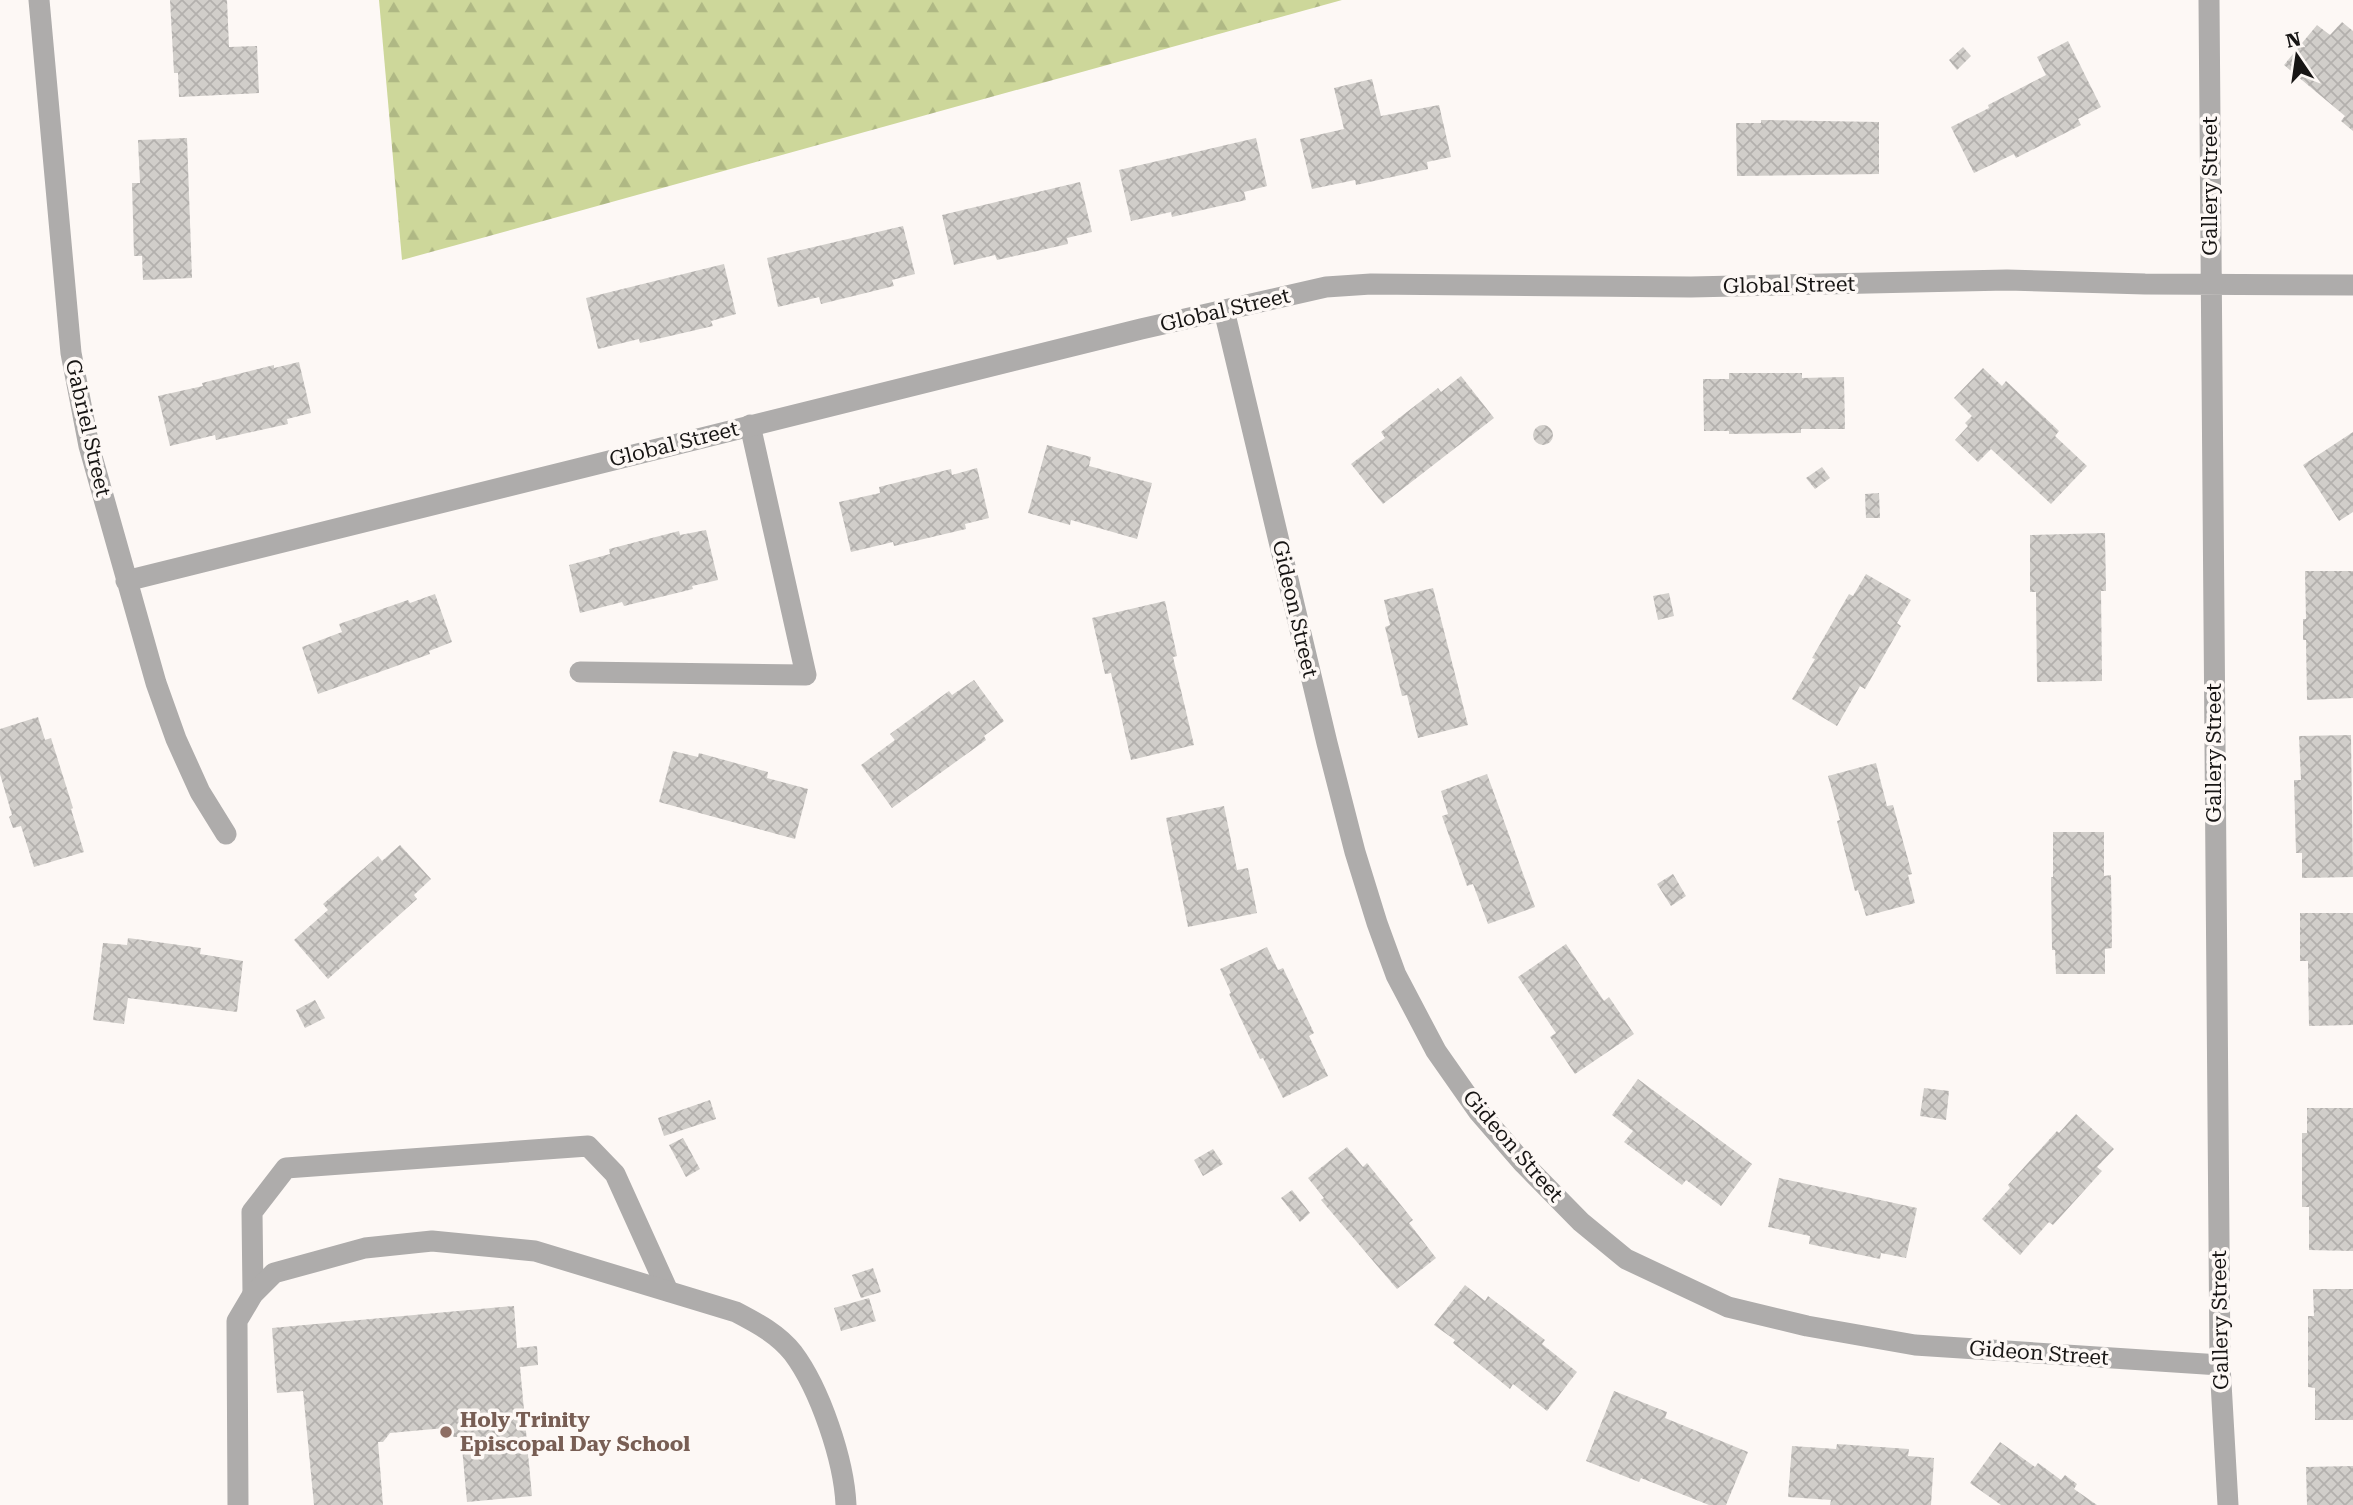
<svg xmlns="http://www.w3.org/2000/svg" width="2353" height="1505" font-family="'Roboto Serif',serif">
	<defs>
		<pattern id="forest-firs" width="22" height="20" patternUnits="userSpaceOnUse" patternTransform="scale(1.75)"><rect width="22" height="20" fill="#cdd79a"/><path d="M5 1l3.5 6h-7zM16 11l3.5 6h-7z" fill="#afb884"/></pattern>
		<pattern id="building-cross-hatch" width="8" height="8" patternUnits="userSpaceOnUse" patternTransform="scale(1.75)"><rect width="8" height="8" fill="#d1ceca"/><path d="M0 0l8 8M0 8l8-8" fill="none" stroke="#b3b0ad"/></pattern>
	</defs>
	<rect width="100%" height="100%" fill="#fdf8f5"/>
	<!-- forest -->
	<path fill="url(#forest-firs)" d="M379 0H1342L402 260Z"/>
	<!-- building -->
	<path fill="url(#building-cross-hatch)" d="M170 0H227L229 47 257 46 259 93 179 97 178 73H174Z
		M2342 22 2353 31V131L2341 121 2345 116 2284 65 2317 25 2330 35Z
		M2068 41 2101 107 2078 119 2081 125 2016 158 2014 154 1974 173 1951 127 1989 108 1988 105 2046 75 2037 57Z
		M1963 47 1971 56 1957 70 1949 60Z
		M1372 79 1381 116 1439 105 1451 157 1427 162 1428 169 1356 185 1355 180 1312 189 1300 139 1344 129 1334 88Z
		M1761 120 1879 122V174L1737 176 1736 123H1761Z
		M187 138 192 278 143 280 142 256H134L132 183H140L138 140Z
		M1256 138 1267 186 1244 192 1246 200 1172 217 1171 212 1131 221 1119 170Z
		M1080 182 1092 232 1067 238 1068 244 997 260 995 255 954 265 942 215Z
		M903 226 915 274 892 280 894 286 821 304 819 297 778 307 767 258Z
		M724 264 736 314 711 321 713 326 640 343 639 339 598 349 586 298Z
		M299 362 311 413 287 419 288 424 216 440 215 435 170 446 158 396 203 386 202 383 274 365V368Z
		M1983 368 2002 386 2006 381 2059 431 2055 436 2087 466 2051 504 1991 449 1978 462 1955 440 1968 426 1965 423 1972 416 1954 398Z
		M1729 373H1802V378L1844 377 1845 429H1801V433L1729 434V431H1704L1703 379H1729Z
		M1461 376 1494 418 1383 504 1351 464 1385 438 1381 432 1438 388 1441 392Z
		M1533 435a10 10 0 1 1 20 0a10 10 0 1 1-20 0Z
		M2353 432V512L2339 521 2303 465Z
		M1047 445 1091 457 1089 466 1152 483 1137 539 1071 520 1070 525 1028 513Z
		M1822 467 1830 478 1815 489 1806 478Z
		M977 468 989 518 965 524 966 529 894 546 893 542 851 552 839 502 880 493 879 487 951 469 952 475Z
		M1879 493 1880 518H1866L1865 494Z
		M706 530 718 580 692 586 693 589 624 606 622 602 580 613 569 565 610 554 609 549 679 531 680 535Z
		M2105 533 2106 591H2101L2102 681 2037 682 2036 592H2030V535Z
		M2305 571H2353V698L2307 700 2306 640H2303V619H2306Z
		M1866 574 1911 600 1897 623 1901 626 1865 689 1860 686 1837 726 1792 699 1815 659 1812 658 1849 594 1853 596Z
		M1433 588 1468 725 1418 738 1407 695 1402 696 1385 627 1390 625 1384 600Z
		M1669 593 1674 616 1658 620 1653 596Z
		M435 594 452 642 429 651 430 654 318 694 302 647 342 632 339 624 408 600 410 603Z
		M1165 601 1177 656 1173 657 1194 745 1131 760 1111 673 1105 674 1092 618Z
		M974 680 1004 721 984 736 986 740 892 808 861 765 895 740 890 734 949 691 952 695Z
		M38 717 45 740 51 738 73 808 71 809 84 852 34 867 21 826 13 828 9 817 12 815 0 774V729Z
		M2351 735 2353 877 2302 878V853H2296L2294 780H2301L2299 736Z
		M673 751 698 757 699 753 768 772 767 778 808 789 795 839 659 802Z
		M1876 763 1887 806 1893 805 1912 874 1908 875 1915 903 1866 916 1858 890 1855 891 1837 821 1840 820 1828 776Z
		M1487 774 1535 907 1488 924 1473 884 1467 886 1442 816 1448 814 1441 791Z
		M1224 806 1237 870 1248 868 1257 913 1188 927 1166 818Z
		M2053 832H2104V876L2111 875 2112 948 2105 949V974H2056L2055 950H2052L2051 877H2053Z
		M400 845 431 879 414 895 417 899 328 979 294 940 328 910 323 904 378 856 382 861Z
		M1673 874 1686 896 1671 906 1657 884Z
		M2300 913H2353V1025L2309 1026 2308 961H2300Z
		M128 938 201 948 200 954 243 961 237 1012 128 998 124 1024 93 1020 103 943 127 945Z
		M1566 944 1604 1001 1609 997 1634 1034 1575 1074 1550 1037 1556 1033 1518 977Z
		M1267 947 1278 970 1283 968 1314 1033 1309 1036 1328 1076 1283 1098 1263 1058 1260 1059 1229 994 1231 993 1220 969Z
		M315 1000 325 1018 305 1028 296 1010Z
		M1638 1079 1752 1164 1721 1206 1686 1180 1682 1185 1624 1142 1633 1131 1612 1115Z
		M1924 1088 1949 1091 1946 1120 1920 1116Z
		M710 1100 716 1119 664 1136 658 1118Z
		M2307 1108H2353V1251L2309 1250V1207H2302V1133H2307Z
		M2076 1114 2114 1149 2097 1167 2102 1171 2053 1225 2049 1222 2020 1255 1982 1219 2010 1188 2008 1185 2057 1131 2059 1133Z
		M683 1138 700 1169 686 1177 669 1145Z
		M1347 1147 1363 1167 1367 1163 1413 1220 1409 1223 1436 1258 1397 1289 1321 1200 1324 1198 1308 1178Z
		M1213 1149 1223 1164 1203 1176 1194 1160Z
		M1779 1178 1917 1208 1906 1258 1881 1253 1880 1259 1809 1244 1810 1236 1768 1227Z
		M1292 1190 1310 1213 1300 1222 1281 1198Z
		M873 1268 881 1292 861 1298 852 1275Z
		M1465 1285 1485 1301 1488 1296 1545 1340 1542 1344 1577 1372 1547 1411 1513 1384 1510 1389 1453 1343 1455 1340 1434 1325Z
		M2313 1289H2353V1420H2315V1388L2308 1387V1316H2314Z
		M869 1298 876 1321 841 1331 834 1308Z
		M514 1306 517 1348 537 1346 538 1365 520 1367 532 1496 467 1502 461 1437H454L445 1428 390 1433 383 1442H378L383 1505H314L303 1391 277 1393 272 1328Z
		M1614 1391 1667 1412 1665 1418 1748 1452 1726 1505H1709L1641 1478 1639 1482 1586 1461Z
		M2000 1442 2035 1467 2038 1463 2061 1480 2065 1475 2077 1484 2074 1489 2097 1505H2001L1970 1483Z
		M1837 1444 1909 1449 1908 1456 1934 1458 1931 1505H1830L1831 1500 1788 1497 1792 1446 1836 1449Z
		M2353 1466V1505H2307L2306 1467Z"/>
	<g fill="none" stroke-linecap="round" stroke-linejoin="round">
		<!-- service -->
		<path stroke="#aeacab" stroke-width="21" d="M580 672 806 675 750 425
			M253 1294 252 1212 286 1168 588 1146 615 1174 668 1291"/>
		<!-- minor -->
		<path stroke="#aeacab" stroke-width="21" d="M39 0 71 353 89 446 156 683 176 739 200 792 226 834
			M2209 0 2220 1365 2228 1505
			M1224 310 1327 743 1355 852 1377 923 1396 975 1436 1051 1478 1111 1524 1164 1581 1222 1626 1259 1728 1307 1807 1326 1915 1345 2220 1365
			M126 581 1141 329 1326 287 1371 284 1691 287 2007 280 2145 284 2353 285
			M238 1505 237 1321 253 1294 274 1273 365 1248 432 1241 535 1251 736 1312C757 1323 778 1334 793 1353 820 1389 844 1460 846 1505"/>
	</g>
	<!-- markers -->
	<circle fill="#8d6e63" stroke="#fdf8f5" stroke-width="2.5" cx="446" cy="1432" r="7"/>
	<g text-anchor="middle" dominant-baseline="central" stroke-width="7" stroke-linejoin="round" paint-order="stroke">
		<!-- street labels -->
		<g font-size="21" fill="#171514" stroke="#fdf8f5">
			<text transform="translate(2210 186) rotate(-90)">Gallery Street</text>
			<text transform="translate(1789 285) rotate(-1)">Global Street</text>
			<text transform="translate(1225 310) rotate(-13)">Global Street</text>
			<text transform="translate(88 428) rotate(77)">Gabriel Street</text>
			<text transform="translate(674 444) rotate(-14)">Global Street</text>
			<text transform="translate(1295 609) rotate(77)">Gideon Street</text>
			<text transform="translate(2214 753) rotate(-90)">Gallery Street</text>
			<text transform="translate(1513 1146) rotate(49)">Gideon Street</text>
			<text transform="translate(2220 1320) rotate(-91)">Gallery Street</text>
			<text transform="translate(2039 1353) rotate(4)">Gideon Street</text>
		</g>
		<!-- education labels -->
		<g font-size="21" font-weight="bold" fill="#785e54" stroke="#fdf8f5" text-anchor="start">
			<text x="460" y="1420">Holy Trinity<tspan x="460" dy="24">Episcopal Day School</tspan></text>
		</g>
	</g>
	<!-- north arrow -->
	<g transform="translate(2297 56) rotate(347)" stroke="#fdf8f5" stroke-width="5" paint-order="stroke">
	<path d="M0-5L12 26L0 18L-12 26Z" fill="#171514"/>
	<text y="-10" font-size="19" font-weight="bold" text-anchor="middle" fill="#171514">N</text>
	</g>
</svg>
